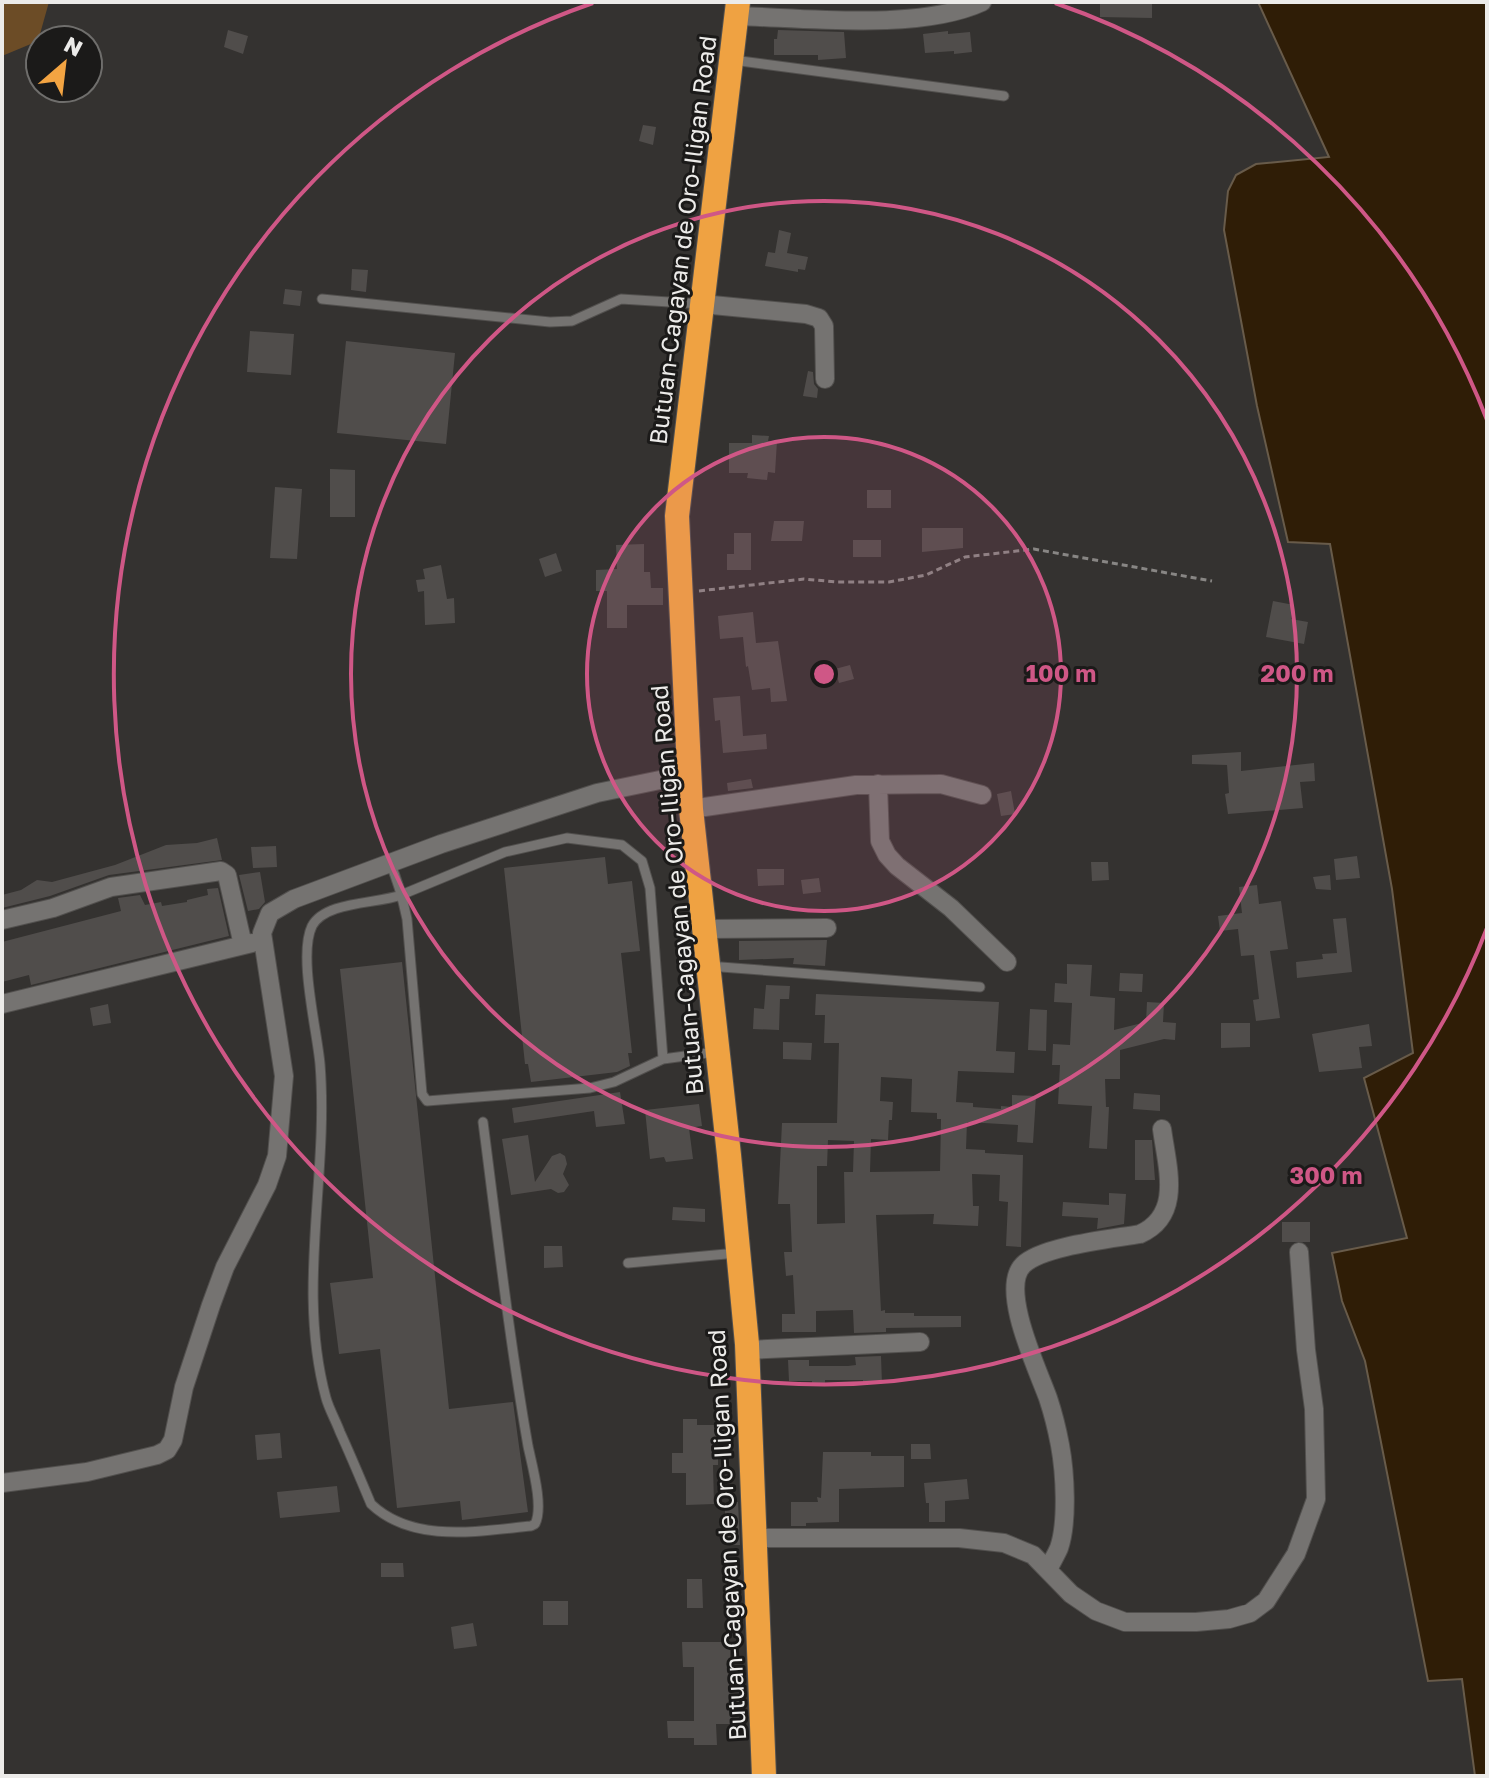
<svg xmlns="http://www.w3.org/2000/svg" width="1489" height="1778" font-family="'Golos Text',sans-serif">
	<rect width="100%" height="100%" fill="#343230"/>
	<!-- green -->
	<path fill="#6c4c26" d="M2 2H49L38 41 2 56Z"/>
	<!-- water -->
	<path fill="#2f1d06" stroke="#685b4a" stroke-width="2" d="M1258 2H1487V1776H1475L1462 1679 1428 1681 1365 1361 1342 1301 1332 1253 1407 1238 1364 1078 1413 1053 1392 889 1330 544 1288 542 1257 406 1224 230 1228 191 1236 175 1256 164 1329 157Z"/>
	<!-- building -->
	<path fill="#504d4b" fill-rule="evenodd" d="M1100 2H1152V18L1100 17Z
		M228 30 248 36 243 54 224 47Z
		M778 30 844 32 846 58 818 60V55H774V39H777Z
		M948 31V34L970 32 972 52 954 54V51L925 53 923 34Z
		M643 125 656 127 653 145 639 141Z
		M779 230 791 233 787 253 808 257 805 270 798 269V272L765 266 768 252 775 253Z
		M352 269 368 270 366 292 351 290Z
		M285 289 302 291 300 306 283 304Z
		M250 331 294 334 291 375 247 372Z
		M346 341 455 353 446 444 337 433Z
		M808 371 813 372 814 384 818 389 817 398 803 396Z
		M752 435 769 436 768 441H777L775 473 768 472 767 480 747 478 748 473H729V443H752Z
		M330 469 355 470V517H330Z
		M275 487 302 489 297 559 270 558Z
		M867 490H891V508H867Z
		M774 521H804L802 541H771Z
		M922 528H963V548L922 552Z
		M734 533H751V570H727V554H734Z
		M853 540H881V557H853Z
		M644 544V572H650L651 588H663V605H627V628H607V591H596V570L617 569 616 545Z
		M556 553 562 571 545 577 539 559Z
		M441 565 447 599 454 598 455 623 425 625 424 591 418 592 416 580 425 579 423 569Z
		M1273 601 1294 605 1291 619 1308 622 1304 644 1266 637Z
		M753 612 756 643 778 641 787 701 771 702 770 688 752 690 748 666 746 667 743 637 720 639 718 616Z
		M850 665 854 679 839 683 835 669Z
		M740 696 743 736 766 734 767 749 723 753 720 720 715 721 713 698Z
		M1241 752V771L1314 763 1315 781 1300 782 1303 808 1228 814 1225 794 1229 793 1227 765 1192 764V755Z
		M751 779 753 788 728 791 727 783Z
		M1011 791 1015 814 1001 816 997 794Z
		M217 838 222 860 109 875 50 896 2 908V895L21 890 37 880 52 882 115 865 166 845 197 843Z
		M276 846 277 867 253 868 251 847Z
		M1357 856 1360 878 1336 880 1334 859Z
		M605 857 608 884 632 881 640 951 621 953 632 1053H628L630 1066 617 1072 531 1082 528 1064H525L504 868Z
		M1091 862H1108L1109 880 1092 881Z
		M757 869H784V885L758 886Z
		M260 872 265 902 259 909 248 911 239 875Z
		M1330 875 1331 890 1316 889 1313 877Z
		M819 878 821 892 803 894 801 880Z
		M1257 885 1259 904 1281 901 1288 949 1270 951 1280 1018 1256 1021 1253 1000 1259 999 1254 955 1241 956 1238 929 1220 931 1218 916 1242 913 1239 887Z
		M218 888 229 936 31 985 29 975 2 982V942L121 911 118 898 140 895 145 905 161 902 162 906 187 902V900L208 895 207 889Z
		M1346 918 1352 972 1297 978 1296 962 1323 959 1322 954 1337 953 1333 919Z
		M827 940 825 966 793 964 794 958 739 960V941Z
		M402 962 449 1409 513 1402 528 1512 462 1520 460 1501 397 1508 380 1349 339 1354 330 1283 373 1278 340 969Z
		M1067 964 1092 965 1090 996 1115 998 1114 1030 1146 1022 1147 1002 1164 1003 1163 1022 1176 1023 1175 1040 1164 1039 1120 1050V1079H1105L1106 1107H1109L1107 1149 1089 1148 1092 1106 1058 1104 1060 1065H1052L1053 1044 1070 1045 1072 1003 1054 1002 1055 983 1067 984Z
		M1120 973 1143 974 1142 992 1119 991Z
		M766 985 790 986 789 999H780L779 1030 753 1029 754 1008 764 1009Z
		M816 994 999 1002 996 1051 1015 1052 1014 1073 958 1071 956 1102 973 1103V1107L1001 1109V1106L1012 1107V1095L1036 1096 1033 1143 1017 1142 1018 1125 967 1122 966 1149 985 1150V1153L1023 1155 1021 1247 1006 1246 1008 1202 999 1201 1000 1175 972 1174 973 1206H979L978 1226 933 1224 934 1214 876 1215 881 1311 885 1310V1313H914V1316H961V1327L886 1328V1332L854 1333 853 1310 816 1311V1332H782V1314H795L793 1275 786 1276 784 1252H792L790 1204H778L782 1123H837L839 1043H824L825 1015H815ZM881 1077 912 1079 911 1112 937 1113V1119H941L940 1171 870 1172 871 1139 888 1140 889 1120H892L893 1102 880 1101ZM828 1140 854 1141 853 1172H844L845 1223 817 1224V1166H827Z
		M108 1004 111 1023 93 1026 90 1008Z
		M1030 1009 1047 1010 1046 1051 1028 1050Z
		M1221 1023H1250V1047L1221 1048Z
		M1369 1024 1372 1046 1359 1047 1362 1068 1319 1072 1312 1034Z
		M783 1042 812 1043 811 1060 783 1059Z
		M620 1092 625 1124 596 1127 594 1111 514 1123 512 1108Z
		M1134 1093 1160 1095V1111L1133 1109Z
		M699 1104 702 1126 689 1128 693 1159 666 1162 664 1157 650 1159 645 1110Z
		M528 1135 535 1182 552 1156 560 1153 565 1156 567 1164 563 1174 569 1185 564 1192 558 1193 551 1189 511 1195 502 1139Z
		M1135 1140H1152L1155 1180H1135Z
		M1109 1193 1126 1194 1124 1224 1097 1229 1098 1218 1062 1216 1063 1202 1109 1205Z
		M673 1207 705 1209V1222L672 1220Z
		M1282 1222H1310V1242H1282Z
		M544 1246H562L563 1267 544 1268Z
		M881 1356 882 1384H863V1380H825V1385H812V1381H789L788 1360H809V1366H848L856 1365 855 1357Z
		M683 1419H697V1425H718V1465H713L714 1504 686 1505V1473H672V1453H683Z
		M280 1433 282 1458 257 1460 255 1435Z
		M911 1444H930L931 1459H911Z
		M823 1452H871V1456H904V1487L839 1489V1522L806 1523V1526H791V1502H818L817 1497 821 1498Z
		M967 1479 969 1499 945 1501V1522H929V1503H926L924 1483Z
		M337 1486 340 1512 280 1518 277 1492Z
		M725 1502H738L740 1545H725Z
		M381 1563H403L404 1577H381Z
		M687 1579H702L703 1608H687Z
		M543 1601H568V1625H543Z
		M473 1623 477 1646 454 1649 451 1627Z
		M682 1642H730V1690H739V1724H716L717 1745H694V1738H668L667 1721H694V1667H683Z"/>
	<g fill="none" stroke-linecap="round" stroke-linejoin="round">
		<defs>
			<path id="lane" d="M733 60 1004 96
				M322 299 550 322 572 321 621 299 702 304
				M390 863C398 881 403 900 407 919L422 1094 427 1101 590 1088 614 1082 663 1059 650 888 642 861 622 845 567 838 505 852 401 895C377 904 325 901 312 926 298 955 317 1030 320 1064 329 1176 296 1288 326 1398 329 1409 336 1421 340 1432 351 1456 361 1480 371 1504 413 1544 479 1531 531 1526L535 1524C544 1507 532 1465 528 1446 509 1338 497 1230 483 1122
				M708 966 980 987
				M663 1059 715 1052
				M628 1263 737 1253"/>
			<path id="street" d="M737 16C807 18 919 31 982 2
				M702 304 806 314 819 318 824 326 825 379
				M878 784 880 841 887 855 897 866 951 908 1007 962
				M691 809 856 785 941 784 982 795
				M2 920 53 908 111 887 221 871 227 875 243 945
				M705 929 827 928
				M2 1004 252 943
				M747 1350 920 1342
				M2 1483 87 1472 157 1455 167 1450 173 1440 184 1387 211 1305 225 1267 267 1185 277 1156 284 1076 262 933 270 913 294 899 441 844 597 793 689 774
				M756 1538H959L1004 1543 1033 1555 1071 1594 1096 1611 1125 1622H1196L1229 1619 1250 1613 1266 1601 1296 1554 1316 1499 1314 1409 1306 1350 1299 1252
				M1048 1570C1051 1563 1056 1555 1059 1548 1068 1522 1065 1472 1060 1445 1057 1429 1053 1413 1048 1398 1038 1370 999 1289 1023 1265 1042 1246 1112 1239 1140 1234 1183 1215 1167 1167 1162 1129"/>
			<path id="highway" d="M738 2 677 516 691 809 729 1155 747 1344 764 1776"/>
		</defs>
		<!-- lane casing -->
		<use href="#lane" stroke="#52504e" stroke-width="11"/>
		<!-- street casing -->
		<use href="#street" stroke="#52504e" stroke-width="20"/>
		<!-- highway casing -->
		<use href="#highway" stroke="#52504e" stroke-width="26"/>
		<!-- path -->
		<path stroke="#888684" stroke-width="3" stroke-dasharray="6 4" stroke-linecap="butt" d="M699 591 804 579 837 582H889L926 575 965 557 1034 549 1212 581"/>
		<!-- lane -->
		<use href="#lane" stroke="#757371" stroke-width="9"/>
		<!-- street -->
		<use href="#street" stroke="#757371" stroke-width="18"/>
		<!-- highway -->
		<use href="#highway" stroke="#efa242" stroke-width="24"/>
	</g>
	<!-- distance rings -->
	<circle cx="824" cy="674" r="237" fill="#cf5786" fill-opacity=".12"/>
	<g fill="none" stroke="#cf5786" stroke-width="4">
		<circle cx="824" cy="674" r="237"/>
		<circle cx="824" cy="674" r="473"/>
		<path d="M1487 928A710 710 0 1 1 593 3M1055 3A710 710 0 0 1 1487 420"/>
	</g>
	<g text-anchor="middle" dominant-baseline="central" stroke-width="6" stroke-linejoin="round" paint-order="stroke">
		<!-- street labels -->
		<g font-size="24" fill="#ecebe9" stroke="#1b1a19">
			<text transform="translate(682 240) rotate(-83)">Butuan-Cagayan de Oro-Iligan Road</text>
			<text transform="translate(676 890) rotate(-95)">Butuan-Cagayan de Oro-Iligan Road</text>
			<text transform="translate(726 1535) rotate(-93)">Butuan-Cagayan de Oro-Iligan Road</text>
		</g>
	</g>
	<circle cx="824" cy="674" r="12" fill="#cf5786" stroke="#1b1a19" stroke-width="4"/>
	<g font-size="24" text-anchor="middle" font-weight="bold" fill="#cf5786" stroke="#1b1a19" stroke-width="6" stroke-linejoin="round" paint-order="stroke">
		<text x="1061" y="682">100 m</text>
		<text x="1297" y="682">200 m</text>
		<text x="1326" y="1184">300 m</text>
	</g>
	<!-- border -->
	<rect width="1489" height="1778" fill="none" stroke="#ecebe9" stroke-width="8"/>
	<!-- north arrow -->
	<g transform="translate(64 64) rotate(28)"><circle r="38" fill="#1b1a19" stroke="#6f6e6c" stroke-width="2"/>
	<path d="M0-6L14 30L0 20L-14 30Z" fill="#f3a442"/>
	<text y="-12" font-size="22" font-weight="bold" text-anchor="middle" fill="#ecebe9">N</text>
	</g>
</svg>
